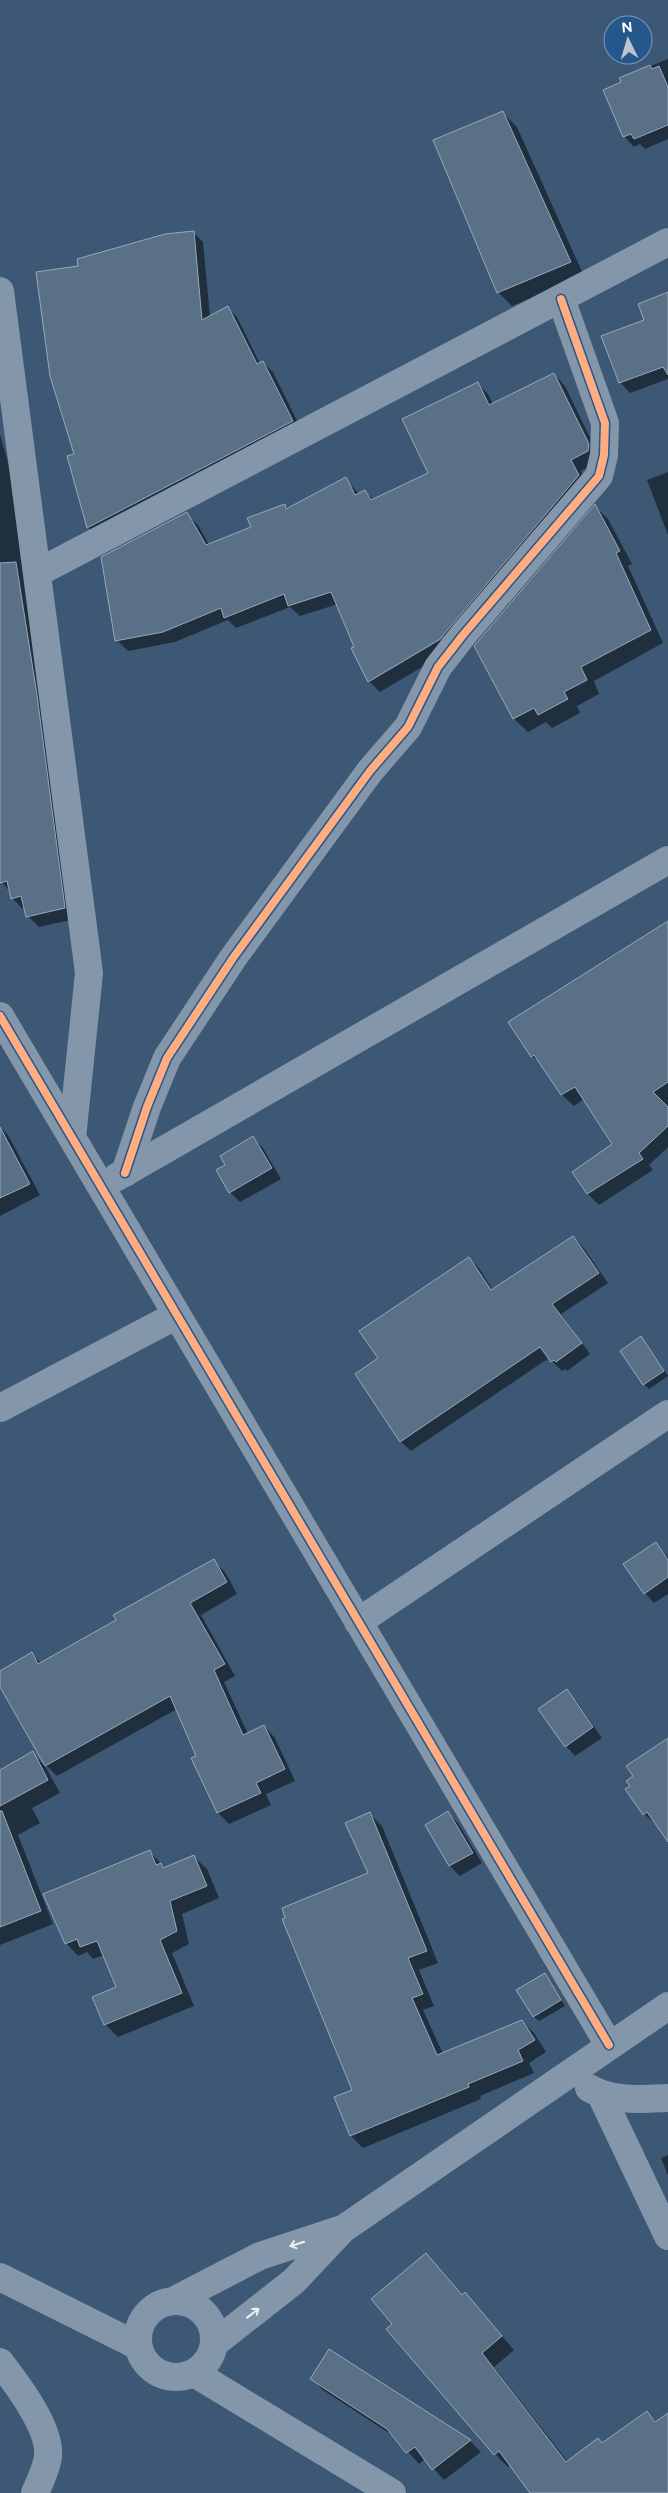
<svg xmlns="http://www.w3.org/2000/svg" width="668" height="2493" font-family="Figtree,sans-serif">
	<rect width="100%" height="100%" fill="#3d5875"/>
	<!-- shadow -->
	<path fill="#0007" fill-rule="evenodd" d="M668 59V139L645 149 640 144 634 147 625 137 605 90 623 82 621 78Z
		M503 113 517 127 584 276 512 306 498 292Z
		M193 232 203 242 210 317 228 308 237 317 260 364 263 362 273 372 302 431 97 537 88 527 76 455 79 267Z
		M668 294V379L630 393 620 382 646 320Z
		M554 374 565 386 599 456V462L581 471 590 487 451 650 380 692 369 681 338 604 300 616 290 607 236 628 228 620 175 642 128 651 117 640 186 514 198 525 209 545 252 527 284 506 288 509 345 479 359 494 365 491 374 500 430 473 477 383 488 394 493 404ZM445 635 446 637 371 681V678Z
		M0 434 16 491 75 919 39 927 28 916 26 908 23 909 12 898 11 893 0 880Z
		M668 472V535L647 480Z
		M595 506 608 519 632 564 628 566 663 643 594 681 599 694 577 706 580 713 552 728 546 722 528 732 514 719 475 647Z
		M668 922V1147L649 1165 653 1170 599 1205 588 1194 574 1172 614 1144 584 1099 574 1106 562 1095 544 1067 532 1056 509 1022Z
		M0 1127 8 1135 40 1195 0 1216Z
		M253 1138 263 1148 281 1179 240 1202 230 1192 218 1170 226 1165Z
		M573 1237 583 1247 608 1283 561 1314 590 1354 567 1371 565 1369 562 1371 549 1358 411 1451 401 1442 357 1374 379 1359 469 1258 479 1268 493 1290Z
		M641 1338 668 1376 649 1389 644 1384Z
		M656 1544 668 1557V1594L654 1603 645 1593Z
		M213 1561 225 1572 237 1594 201 1615 235 1676 224 1682 248 1734 264 1726 275 1738 295 1781 266 1794 271 1805 229 1824 218 1813 193 1759 197 1757 177 1709 57 1776 46 1765 0 1685V1672L32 1654 41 1663 118 1620Z
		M567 1691 576 1701 602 1738 575 1756 566 1746Z
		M668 1740V1835L644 1814 631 1786Z
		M32 1753 45 1766 60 1793 32 1808 40 1823 18 1835 53 1924 0 1945V1771Z
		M448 1813 458 1823 482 1863 460 1876 450 1866 426 1826Z
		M370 1814 382 1826 438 1963 419 1970 434 2006 423 2010 443 2054 522 2021 534 2033 546 2052 529 2063 534 2073 480 2096 481 2099 363 2148 351 2136 369 1873Z
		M150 1852 165 1868 194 1857 207 1869 219 1898 182 1914 189 1944 172 1953 194 2006 118 2037 105 2024 118 1988 104 1955 93 1959 87 1952 78 1956 66 1943Z
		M545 1974 565 2006 539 2021 534 2017Z
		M668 2155V2175L661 2158Z
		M426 2255 463 2296 465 2294 477 2307 514 2350 494 2367 568 2462 602 2444 647 2412 657 2422 668 2413V2493H532L511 2465 508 2467 495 2454 387 2330 394 2324Z
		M329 2351 470 2441 481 2452 444 2480 425 2459 419 2464 395 2437 323 2390 311 2378Z"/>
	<!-- building -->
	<path fill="#5a7087" stroke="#98a8b8" d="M650 65 652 69 659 66 668 87V125L634 139 631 134 623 137 603 90 621 82 619 78Z
		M503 111 571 262 497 293 433 140Z
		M194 231 202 320 228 306 257 364 263 361 293 421 87 528 67 456 74 454 50 376 36 272 78 266 77 259 165 234Z
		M668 292V375L663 367 619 383 601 336 644 320 638 304Z
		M554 373 589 444 588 451 571 460 579 475 440 639 368 682 351 648 354 647 331 592 288 606 284 594 224 618 221 608 163 632 115 641 101 557 187 512 206 545 251 527 247 518 285 504 286 509 346 477 355 495 365 490 371 500 428 473 402 419 478 382 489 405Z
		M595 504 620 551 616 553 651 630 581 667 587 680 564 692 568 699 538 715 534 708 513 719 474 646Z
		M16 562 37 695 65 908 26 917 21 896 11 899 7 881 0 883V563Z
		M668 921V1082L653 1092 668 1107V1126L639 1153 643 1159 587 1194 572 1172 612 1144 575 1087 561 1095 534 1055 531 1057 508 1022Z
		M0 1127 30 1184 0 1198Z
		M253 1136 272 1168 229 1193 216 1170 225 1165 220 1156Z
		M573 1236 599 1273 552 1304 582 1343 556 1362 554 1360 551 1362 540 1347 400 1442 355 1374 378 1358 359 1331 469 1257 491 1290Z
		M641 1336 664 1371 643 1385 620 1351Z
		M656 1542 668 1560V1577L644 1594 623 1564Z
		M214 1559 227 1582 190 1603 225 1664 214 1670 243 1735 264 1725 285 1769 256 1783 261 1793 217 1813 191 1758 196 1756 170 1696 45 1766 0 1687V1671L32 1652 38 1664 116 1620 113 1615Z
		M567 1689 593 1727 565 1747 538 1709Z
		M668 1738V1842L647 1812 643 1815 625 1789 630 1786 626 1781 633 1776 626 1766Z
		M33 1751 48 1780 0 1806V1770Z
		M0 1811H2L41 1911 0 1927Z
		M448 1811 473 1853 449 1866 425 1825Z
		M370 1812 427 1951 408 1958 423 1994 412 1998 437 2055 522 2020 535 2040 518 2050 523 2061 468 2084 469 2087 350 2136 334 2097 352 2090 282 1919 285 1918 282 1908 368 1873 345 1823Z
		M150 1850 156 1865 161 1863 163 1868 194 1855 207 1886 170 1901 177 1931 160 1940 182 1993 104 2025 92 1997 116 1987 97 1941 80 1947 77 1939 65 1944 43 1894Z
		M545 1973 561 2000 533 2017 516 1990Z
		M426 2253 462 2295 465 2292 502 2336 482 2353 566 2462 598 2438 602 2443 647 2411 655 2422 668 2413V2493H530L499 2451 494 2455 386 2329 392 2324 371 2299Z
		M329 2349 471 2440 432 2470 415 2447 406 2453 387 2429 310 2379Z"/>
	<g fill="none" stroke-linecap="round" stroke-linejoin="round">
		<!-- minor -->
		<path stroke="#8496a9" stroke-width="28" d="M0 291 89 973 72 1138
			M37 573 668 242
			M0 1016 609 2045
			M125 1173 147 1107 167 1058 233 958 370 771 408 727 438 667 463 635 599 476 604 455 605 423 561 299
			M117 1177 668 860
			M0 1408 177 1315
			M358 1622 668 1414
			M589 2088C612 2102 642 2099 668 2098
			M601 2095 668 2236
			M0 2277 138 2346
			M175 2300 260 2256 339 2230
			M138 2339a38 38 0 1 1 76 0a38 38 0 1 1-76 0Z
			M215 2343 294 2281 343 2229 668 2006
			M0 2362C16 2383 51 2428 48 2456 47 2467 40 2482 35 2493
			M194 2373 392 2493"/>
		<defs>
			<path id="cycleway" d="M0 1016 609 2045
				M125 1173 147 1107 167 1058 233 958 370 771 408 727 438 667 463 635 599 476 604 455 605 423 561 299"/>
		</defs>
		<!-- cycleway casing -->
		<use href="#cycleway" stroke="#26578c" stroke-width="11"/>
		<!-- cycleway -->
		<use href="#cycleway" stroke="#ffac80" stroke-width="8"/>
	</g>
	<!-- one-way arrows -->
	<defs><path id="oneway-shaft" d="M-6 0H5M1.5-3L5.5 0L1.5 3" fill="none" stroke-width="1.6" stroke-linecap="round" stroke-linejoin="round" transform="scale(1.25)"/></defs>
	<g stroke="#edeff2">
		<use href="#oneway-shaft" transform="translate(297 2244) rotate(162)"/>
		<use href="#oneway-shaft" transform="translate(253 2313) rotate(-38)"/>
	</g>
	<!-- north arrow -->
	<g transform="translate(628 40) rotate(355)"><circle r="24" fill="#26578c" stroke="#7d9aba"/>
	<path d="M0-4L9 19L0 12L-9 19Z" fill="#bbc5cf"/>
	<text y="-8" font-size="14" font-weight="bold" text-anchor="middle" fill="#ffffff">N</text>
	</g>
</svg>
